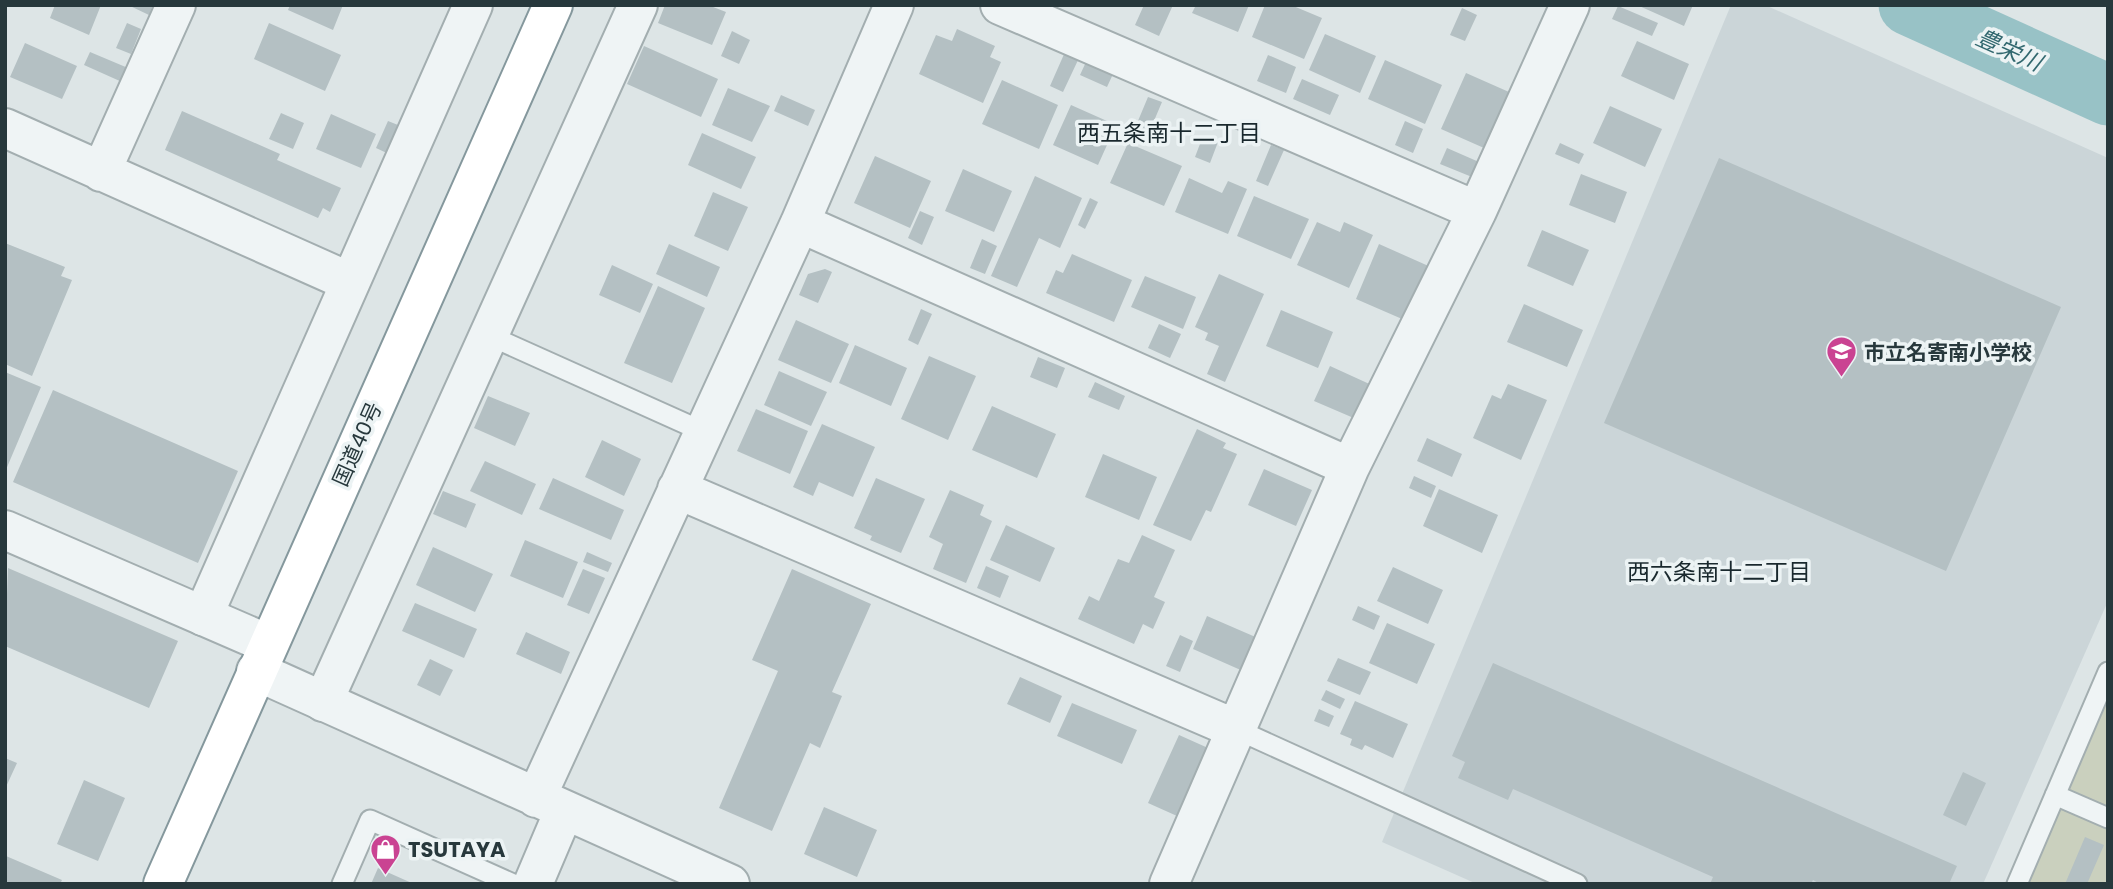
<svg xmlns="http://www.w3.org/2000/svg" width="2113" height="889" font-family="Poppins,'Noto Sans JP',sans-serif">
	<rect width="100%" height="100%" fill="#dde5e6"/>
	<!-- built -->
	<path fill="#cbd5d8" d="M1731 5H1765L2108 158V601L1983 884H1477L1382 842Z"/>
	<!-- green -->
	<path fill="#cad0be" d="M2108 700V884H2028Z"/>
	<g fill="none" stroke-linecap="round" stroke-linejoin="round">
		<!-- river -->
		<path stroke="#98c2c6" stroke-width="61" d="M1909 5 2108 95"/>
	</g>
	<!-- building -->
	<path fill="#b4c0c3" d="M55 5H101L89 35 50 18Z
		M128 5H153L149 15Z
		M290 5H343L333 30 288 10Z
		M665 5H708L726 12 712 45 658 23Z
		M1144 5H1173L1159 36 1135 25Z
		M1196 5H1249L1238 32 1192 13Z
		M1265 5H1291L1322 18 1304 59 1252 37Z
		M1637 5H1693L1684 26Z
		M1618 6 1658 23 1652 36 1612 19Z
		M1462 8 1477 15 1465 41 1450 35Z
		M127 23 141 29 131 54 116 48Z
		M269 23 341 55 325 91 254 59Z
		M957 29 995 46 990 57 1001 62 983 103 919 74 936 35 952 41Z
		M732 31 750 40 739 64 721 56Z
		M1325 34 1376 56 1360 93 1309 70Z
		M1637 41 1689 64 1674 100 1621 76Z
		M25 43 77 66 62 99 10 77Z
		M644 46 718 79 701 117 627 84Z
		M90 52 128 68 122 82 84 65Z
		M1065 52 1079 58 1063 92 1050 86Z
		M1268 55 1296 67 1286 93 1257 81Z
		M1385 60 1442 85 1425 124 1368 99Z
		M1086 62 1113 74 1107 87 1080 75Z
		M1466 73 1509 92 1484 148 1441 129Z
		M1302 79 1339 95 1330 115 1293 99Z
		M1002 80 1058 105 1039 149 982 124Z
		M728 88 770 106 752 142 712 125Z
		M781 95 815 110 808 126 774 111Z
		M1148 97 1162 102 1148 135 1135 128Z
		M1071 105 1116 125 1098 165 1053 145Z
		M1610 106 1662 129 1645 167 1593 143Z
		M182 111 280 154 277 160 341 188 330 212 323 208 318 218 165 150Z
		M281 113 304 123 293 149 269 139Z
		M331 114 376 134 361 168 316 149Z
		M388 121 403 127 391 155 376 148Z
		M1405 121 1423 129 1413 153 1395 145Z
		M702 133 756 157 741 189 688 165Z
		M1203 136 1218 142 1210 163 1195 157Z
		M1128 143 1182 166 1164 206 1110 183Z
		M1560 143 1584 154 1579 164 1555 154Z
		M1271 145 1284 150 1268 186 1256 181Z
		M1447 148 1479 162 1472 177 1440 164Z
		M875 156 931 181 910 228 854 203Z
		M1719 158 2061 307 1946 571 1604 423Z
		M963 169 1012 191 994 232 945 211Z
		M1581 174 1627 192 1615 223 1569 205Z
		M1035 176 1082 198 1060 248 1039 238 1017 287 991 276Z
		M1189 178 1222 193 1228 181 1247 189 1228 234 1175 212Z
		M713 192 748 207 728 251 694 236Z
		M1254 196 1309 219 1291 259 1237 236Z
		M1090 198 1098 202 1085 229 1078 225Z
		M920 211 934 217 922 245 908 238Z
		M1317 222 1340 232 1344 222 1373 235 1349 288 1297 265Z
		M1542 230 1589 250 1573 286 1527 266Z
		M982 239 997 246 985 274 970 268Z
		M5 243 65 267 61 276 72 280 32 376 5 364Z
		M669 244 720 267 707 297 656 274Z
		M1379 244 1433 268 1409 322 1356 299Z
		M1072 254 1132 280 1114 322 1046 293 1056 270 1063 273Z
		M612 265 653 284 640 313 599 295Z
		M825 269 832 272 818 303 799 295 808 274Z
		M1219 274 1264 294 1225 382 1207 374 1219 346 1205 340 1208 333 1195 327Z
		M1145 276 1196 297 1183 329 1131 307Z
		M658 286 705 308 672 383 624 363Z
		M1524 304 1583 330 1567 367 1507 342Z
		M921 309 932 314 918 345 908 340Z
		M1281 310 1333 332 1318 368 1266 346Z
		M796 320 849 344 831 383 778 360Z
		M1159 324 1181 334 1170 358 1148 348Z
		M855 345 907 368 891 406 839 383Z
		M929 356 976 376 948 440 901 419Z
		M1038 357 1065 368 1057 388 1030 377Z
		M1330 366 1376 387 1356 419 1314 401Z
		M779 371 827 392 811 426 764 405Z
		M5 372 41 387 5 472Z
		M1095 382 1125 396 1119 410 1088 397Z
		M1508 384 1547 400 1521 460 1473 438 1492 395 1501 399Z
		M53 390 238 471 198 563 13 482Z
		M488 396 530 413 515 446 474 428Z
		M992 406 1056 434 1037 478 972 450Z
		M756 409 808 431 790 474 737 451Z
		M822 424 875 447 853 497 819 482 813 496 793 487Z
		M1197 429 1226 443 1223 448 1237 454 1211 512 1206 510 1191 541 1153 525Z
		M1427 438 1462 454 1452 477 1417 461Z
		M602 440 641 459 624 496 585 477Z
		M1103 454 1157 477 1139 520 1085 497Z
		M485 461 536 484 522 515 470 491Z
		M1264 469 1312 490 1296 526 1248 505Z
		M1414 476 1436 486 1431 498 1409 488Z
		M553 478 624 510 611 540 539 509Z
		M876 478 925 499 901 553 870 540 872 536 854 528Z
		M1439 489 1498 515 1482 553 1423 526Z
		M950 490 984 505 980 515 992 521 966 583 933 569 943 544 929 537Z
		M443 491 476 504 466 528 433 514Z
		M1006 525 1055 548 1040 582 990 560Z
		M1142 535 1175 550 1154 597 1165 602 1153 629 1143 624 1134 644 1078 619 1089 596 1099 601 1118 559 1129 563Z
		M525 540 578 562 563 598 510 576Z
		M433 547 493 574 475 612 416 585Z
		M587 552 612 563 608 572 583 562Z
		M986 566 1009 576 1000 598 977 588Z
		M1393 567 1443 590 1428 624 1377 601Z
		M8 568 178 641 149 708 5 646Z
		M583 569 605 578 589 614 567 605Z
		M792 569 871 604 832 692 842 696 820 748 810 743 772 831 719 808 778 671 752 660Z
		M415 603 477 629 464 658 402 631Z
		M1358 606 1380 616 1374 630 1352 620Z
		M1207 616 1267 642 1252 675 1193 649Z
		M1387 623 1435 644 1417 684 1369 663Z
		M526 632 570 652 561 674 516 654Z
		M1180 635 1193 641 1180 672 1166 666Z
		M1338 658 1371 672 1360 695 1327 681Z
		M430 659 453 670 440 696 417 685Z
		M1493 663 1957 866 1949 884H1820L1813 880 1811 884H1710L1713 877 1513 789 1508 800 1458 778 1465 762 1452 756Z
		M1020 677 1062 696 1050 723 1007 704Z
		M1326 690 1345 699 1340 709 1321 700Z
		M1355 701 1408 724 1393 758 1365 745 1362 750 1350 745 1352 739 1340 734Z
		M1072 703 1137 730 1122 764 1057 736Z
		M1319 709 1334 716 1329 727 1314 721Z
		M1179 735 1217 752 1186 820 1148 803Z
		M5 758 17 763 5 789Z
		M1963 772 1986 783 1966 826 1943 815Z
		M84 780 125 798 98 861 57 844Z
		M824 807 877 830 857 877 804 854Z
		M2085 837 2104 845 2087 884H2065Z
		M6 856 62 880 60 884H5Z
		M378 868 414 884H371Z"/>
	<g fill="none" stroke-linecap="round" stroke-linejoin="round">
		<defs>
			<path id="service" d="M488 335 704 432
				M1238 730 1577 884
				M2055 795 2108 818
				M342 884 370 820 513 884
				M2017 884 2108 672"/>
			<path id="minor" d="M1000 5 1477 211
				M5 128 350 282
				M101 172 176 5
				M800 223 1350 467
				M677 489 1238 730
				M5 530 268 644
				M256 671 730 884
				M536 798 800 223 894 5
				M533 884 564 811
				M1169 884 1350 467 1477 211 1570 5"/>
			<path id="tertiary" d="M203 616 473 5
				M323 702 638 5"/>
			<path id="trunk" d="M163 884 553 5"/>
		</defs>
		<!-- service casing -->
		<use href="#service" stroke="#a3aeb0" stroke-width="23"/>
		<!-- minor casing -->
		<use href="#minor" stroke="#a3aeb0" stroke-width="42"/>
		<!-- tertiary casing -->
		<use href="#tertiary" stroke="#a3aeb0" stroke-width="42"/>
		<!-- trunk casing -->
		<use href="#trunk" stroke="#85989d" stroke-width="42"/>
		<!-- service -->
		<use href="#service" stroke="#eff4f5" stroke-width="19"/>
		<!-- minor -->
		<use href="#minor" stroke="#eff4f5" stroke-width="38"/>
		<!-- tertiary -->
		<use href="#tertiary" stroke="#eff4f5" stroke-width="38"/>
		<!-- trunk -->
		<use href="#trunk" stroke="#fff" stroke-width="38"/>
	</g>
	<!-- icons -->
	<defs>
		<symbol id="school-pin" viewBox="-11 -11 22 30"><path d="M0 17L-7.5 6A9.5 9.5 0 1 1 7.5 6Z" fill="#ca4392" stroke="#ecf3f4"/><path d="M0-5L7-2L0 1L-7-2ZM-4 1L0 2.5L4 1V4Q0 6-4 4Z" fill="#fff"/></symbol>
		<symbol id="shop-pin" viewBox="-11 -11 22 30"><path d="M0 17L-7.5 6A9.5 9.5 0 1 1 7.5 6Z" fill="#ca4392" stroke="#ecf3f4"/><path d="M-5-2.5h2.3a2.7 3.5 0 0 1 5.4 0H5L5.5 6h-11ZM-1.5-2.5h3a1.5 2.3 0 0 0-3 0Z" fill="#fff"/></symbol>
	</defs>
	<g fill-rule="evenodd">
		<use href="#school-pin" x="1824" y="334" width="35" height="47"/>
		<use href="#shop-pin" x="368" y="832" width="35" height="47"/>
	</g>
	<g text-anchor="middle" dominant-baseline="central" stroke-width="7" stroke-linejoin="round" paint-order="stroke">
		<!-- poi labels -->
		<g font-size="21" font-weight="bold" fill="#27383c" stroke="#ecf3f4" text-anchor="start">
			<text x="1864" y="352">市立名寄南小学校</text>
			<text x="408" y="849">TSUTAYA</text>
		</g>
		<!-- street labels -->
		<g font-size="21" fill="#27383c" stroke="#ecf3f4">
			<text transform="translate(357 444) rotate(-66)">国道40号</text>
		</g>
		<!-- water labels -->
		<g font-size="23" font-style="italic" fill="#32686f" stroke="#ecf3f4">
			<text transform="translate(2009 50) rotate(24)">豊栄川</text>
		</g>
		<!-- neighbourhood labels -->
		<g font-size="23" fill="#19282d" stroke="#ecf3f4">
			<text x="1169" y="133">西五条南十二丁目</text>
			<text x="1719" y="572">西六条南十二丁目</text>
		</g>
	</g>
	<!-- border -->
	<rect width="2113" height="889" fill="none" stroke="#27383c" stroke-width="14"/>
</svg>
